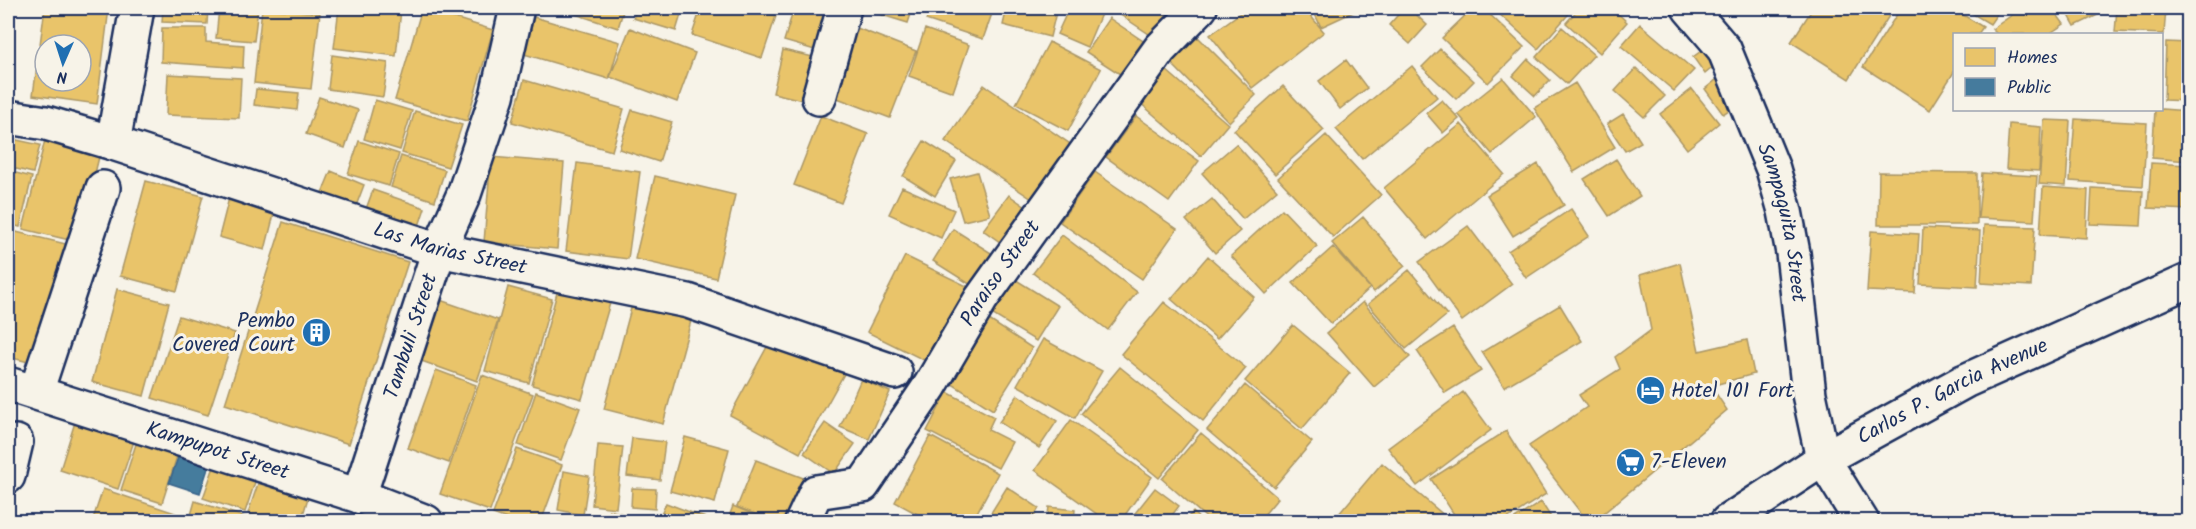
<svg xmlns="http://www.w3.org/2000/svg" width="2196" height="529" font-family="Kalam,sans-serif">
	<rect width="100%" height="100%" fill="#f7f3e8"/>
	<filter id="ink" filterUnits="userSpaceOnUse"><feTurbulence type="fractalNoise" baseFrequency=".0167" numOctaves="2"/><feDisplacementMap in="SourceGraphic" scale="12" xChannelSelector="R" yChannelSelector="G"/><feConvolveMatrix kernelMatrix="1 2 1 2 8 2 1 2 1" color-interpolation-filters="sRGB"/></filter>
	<g filter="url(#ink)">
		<!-- homes -->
		<path fill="#e9c46a" stroke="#ab9766" stroke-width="1.5" fill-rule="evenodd" d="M45 8H109L97 104 33 95ZM45 45H81V81H45Z
			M163 8H208L207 24 162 22Z
			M219 8H258L254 41 216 38Z
			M262 8 320 13 311 89 254 83Z
			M339 8H379L401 10 396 56 334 48Z
			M422 8 493 30 467 121 395 100Z
			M457 8H496L495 13Z
			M557 8H624L618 28Z
			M637 8H683L676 31 633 18Z
			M701 8H750L776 16 762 58 692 35Z
			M794 8H835L822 52 784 41Z
			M859 8H913L908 23Z
			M931 8H994L983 39 926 20Z
			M1007 8H1057L1050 37 1003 25Z
			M1069 8H1084L1101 14 1087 47 1057 34Z
			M1110 8H1177L1155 38Z
			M1247 8H1304L1324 32 1252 88 1210 35Z
			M1312 8H1362L1321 27Z
			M1404 8H1409L1427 25 1410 44 1389 25Z
			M1473 8H1483L1524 47 1488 83 1442 38Z
			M1503 8H1574L1538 49 1498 13Z
			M1579 8H1612L1627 22 1600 53 1566 23Z
			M1813 8H1894L1849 79 1791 42Z
			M1901 8H1952L1983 27 1978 34H1954V72L1930 110 1863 67Z
			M1963 8H2001L1990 24Z
			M2022 8H2052L2064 24 2049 34H1997L1992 29Z
			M2065 8H2112L2075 26Z
			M2117 8H2166L2164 34 2115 32Z
			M534 17 620 42 609 79 524 54Z
			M1109 18 1146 43 1123 76 1086 52Z
			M1640 24 1694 70 1674 91 1621 46Z
			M1562 27 1594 55 1567 84 1536 57Z
			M162 28H206V42L244 45 243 68 161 62Z
			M630 28 695 53 677 102 610 77Z
			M857 28 916 51 890 118 832 96Z
			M925 29 969 45 953 92 909 76Z
			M1198 37 1256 95 1229 122 1171 63Z
			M1049 42 1101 69 1068 131 1016 104Z
			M2166 42 2188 43V101L2164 100Z
			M1708 46 1719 62 1705 74 1693 57Z
			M1440 49 1474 81 1456 99 1422 67Z
			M783 50 822 59 811 102 773 93Z
			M332 55 388 63 383 97 328 89Z
			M1528 59 1550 80 1535 96 1513 76Z
			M1346 60 1367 88 1340 109 1319 81Z
			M1412 66 1437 97 1362 159 1336 129Z
			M1636 68 1665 96 1644 117 1615 91Z
			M1166 70 1228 124 1201 156 1138 101Z
			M1727 71 1740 103 1723 114 1705 89Z
			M168 74 241 78 239 118 166 115Z
			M1503 78 1536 117 1492 154 1458 114Z
			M524 80 624 109 612 151 512 122Z
			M1575 83 1615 147 1574 172 1534 108Z
			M984 85 1079 150 1041 205 945 141Z
			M1283 86 1324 130 1275 174 1234 130Z
			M256 89 299 93 297 110 254 105Z
			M1692 89 1719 123 1687 149 1660 114Z
			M319 97 358 110 345 148 306 134Z
			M375 100 412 111 400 150 364 139Z
			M1442 100 1459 119 1443 133 1426 113Z
			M2162 109 2188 111V161L2152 158 2155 110Z
			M632 110 672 122 659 162 619 149Z
			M415 111 462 125 448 167 402 153Z
			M1623 114 1641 142 1625 151 1607 124Z
			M821 116 868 134 841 203 794 185Z
			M1136 116 1199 161 1169 202 1106 157Z
			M2075 119 2147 123 2143 186 2070 181Z
			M2044 120 2070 121 2066 186 2039 184Z
			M1461 124 1504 174 1427 239 1384 188Z
			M2009 124 2041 127 2039 171 2006 169Z
			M1326 135 1381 195 1333 237 1278 178Z
			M8 138 40 145 33 173 8 167Z
			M45 140 100 153 78 242 23 229Z
			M359 141 399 154 389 186 348 174Z
			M924 141 956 161 935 196 903 176Z
			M1236 144 1277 190 1243 219 1202 173Z
			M401 156 445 170 435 201 391 187Z
			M491 157 564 163 557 249 484 242Z
			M1616 159 1640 196 1609 216 1584 179Z
			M577 163 640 172 628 259 566 251Z
			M2151 163 2188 165V210L2148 208Z
			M1538 164 1564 205 1513 236 1487 195Z
			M8 171 32 177 20 227 8 224Z
			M331 171 364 185 353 214 319 200Z
			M977 172 990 215 963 221 950 179Z
			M1095 172 1177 229 1142 279 1060 222Z
			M1879 172 1977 173V225H1878Z
			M1982 173 2037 176 2034 221 1978 218Z
			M655 176 735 195 716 278 635 259Z
			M146 181 203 196 177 291 120 276Z
			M902 187 954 210 941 238 889 214Z
			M2043 187 2088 190 2086 238 2040 235Z
			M2092 188 2143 191 2141 226 2090 224Z
			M373 190 425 208 416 235 363 217Z
			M230 194 276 206 265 250 219 237Z
			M1009 195 1033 212 1007 247 983 230Z
			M1212 199 1240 231 1215 253 1186 220Z
			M1282 209 1317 246 1266 294 1231 256Z
			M1571 209 1589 236 1526 278 1508 251Z
			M1363 217 1405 266 1374 292 1332 243Z
			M283 222 408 262 349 444 225 404Z
			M1984 225 2035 227 2031 286 1981 283Z
			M1468 226 1512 284 1462 321 1419 262Z
			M1923 228 1980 231 1977 287 1920 284Z
			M953 229 999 258 979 290 933 261Z
			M8 230 70 245 41 365 8 357Z
			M1871 231 1919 234 1915 293 1867 291Z
			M1062 235 1137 292 1108 330 1033 273Z
			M1333 247 1370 288 1331 324 1293 283Z
			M905 256 975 290 936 366 867 332Z
			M1208 256 1254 297 1217 339 1171 299Z
			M1680 263 1699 351 1747 340 1754 374 1711 386 1727 410 1593 522H1588L1529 446 1587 407 1579 395 1620 369 1615 357 1651 330 1640 275Z
			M1409 270 1447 315 1406 349 1368 304Z
			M1013 278 1058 306 1036 341 990 313Z
			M508 287 552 299 529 383 485 371Z
			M117 289 169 303 144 396 92 382Z
			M558 289 610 303 582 399 532 385Z
			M437 299 498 320 477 381 416 359Z
			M633 301 692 317 663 424 604 409Z
			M1164 302 1246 368 1203 421 1121 354Z
			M1363 302 1410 357 1374 387 1327 333Z
			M1560 305 1582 341 1504 387 1482 352Z
			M179 316 235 333 208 415 152 398Z
			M986 318 1032 348 993 410 946 380Z
			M1293 325 1350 373 1302 429 1245 381Z
			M1453 328 1481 371 1445 393 1417 351Z
			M774 334 845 372 800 453 730 415Z
			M1043 339 1102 371 1075 418 1017 385Z
			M1120 367 1198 430 1159 478 1081 414Z
			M436 370 476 385 449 463 408 448Z
			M482 375 533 394 490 511 440 494Z
			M861 379 890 392 869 439 840 427Z
			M1245 385 1312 442 1274 487 1207 430Z
			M536 392 580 408 561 460 518 445Z
			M947 392 994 417 988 430 1012 442 998 468 927 431Z
			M1463 392 1491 430 1417 486 1388 448Z
			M1018 395 1057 421 1039 448 999 422Z
			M76 419 135 438 118 489 60 470Z
			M1071 420 1152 477 1120 522H1108L1035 470Z
			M825 423 855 444 834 474 804 453Z
			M1506 431 1546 494 1502 522H1459L1431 479Z
			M1201 433 1278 498 1258 522H1211L1162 479Z
			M930 436 998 473 972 522H932L895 502Z
			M685 437 729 449 715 503 670 491Z
			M138 438 179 450 162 503 121 490Z
			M632 438 665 442 660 480 627 476Z
			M598 445 623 447 616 508 592 505Z
			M517 449 562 465 541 522H515L493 514Z
			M756 460 806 479 789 522H775L737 507Z
			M216 461 258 473 245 512 203 498Z
			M1382 463 1452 522H1332Z
			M564 471 589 476 583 515 558 510Z
			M262 472 311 487 301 522H274L248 513Z
			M1007 487 1039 508 1031 522H998L989 516Z
			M632 488 656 489 655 509 631 507Z
			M1155 488 1179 506 1167 522H1128Z
			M103 489 175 513 172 522H92Z
			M195 501 260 522H189Z
			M1541 502 1554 522H1510Z
			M666 503 716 522H658Z
			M733 506 772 522H727Z
			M1049 507 1075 510 1074 522H1047Z
			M609 510 647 521 606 522Z
			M1193 512 1202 522H1183Z"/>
		<!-- public -->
		<path fill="#457b9d" stroke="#38648a" stroke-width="1.5" d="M181 449 211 459 200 493 169 483Z"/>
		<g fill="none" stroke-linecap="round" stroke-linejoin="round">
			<defs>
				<g id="minor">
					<path id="s1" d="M1689 8 1724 49 1773 169 1785 211 1793 253 1809 394 1823 459"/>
					<path d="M819 98 844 8"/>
					<path id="s2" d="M8 117 46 123 113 143 439 250 688 301 895 372"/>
					<path d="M113 143 137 8"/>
					<path id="s3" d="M8 384 359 496 426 522"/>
					<path d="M36 392 103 188"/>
					<path d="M8 476 16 442"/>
					<path id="s4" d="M359 496 439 250 464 194 497 96 517 8"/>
					<path id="s5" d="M802 522 816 492 863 485 930 386 981 299 1160 49 1200 8"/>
				</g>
				<g id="major">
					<path d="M1823 459 1862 522"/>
					<path id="s6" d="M1727 522 1823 459 1965 381 2188 281"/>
				</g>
			</defs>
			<!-- minor casing -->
			<use href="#minor" stroke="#1b2f5e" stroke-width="38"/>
			<!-- major casing -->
			<use href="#major" stroke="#1b2f5e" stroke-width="38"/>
			<!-- minor -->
			<use href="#minor" stroke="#f7f3e8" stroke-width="33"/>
			<!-- major -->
			<use href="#major" stroke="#f7f3e8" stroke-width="33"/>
		</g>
	</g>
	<!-- icons -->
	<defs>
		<symbol id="building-disc" viewBox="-11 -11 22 22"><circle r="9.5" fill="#1f6fb2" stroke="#f7f3e8"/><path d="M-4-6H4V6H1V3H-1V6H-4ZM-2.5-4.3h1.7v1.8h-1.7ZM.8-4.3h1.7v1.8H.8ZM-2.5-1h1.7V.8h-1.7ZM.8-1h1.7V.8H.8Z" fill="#fff"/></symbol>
		<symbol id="hotel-disc" viewBox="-11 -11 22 22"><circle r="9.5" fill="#1f6fb2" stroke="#f7f3e8"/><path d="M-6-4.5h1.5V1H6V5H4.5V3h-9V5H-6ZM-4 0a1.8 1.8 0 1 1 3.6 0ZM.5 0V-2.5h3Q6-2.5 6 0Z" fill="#fff"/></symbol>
		<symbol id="supermarket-disc" viewBox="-11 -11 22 22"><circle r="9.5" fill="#1f6fb2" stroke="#f7f3e8"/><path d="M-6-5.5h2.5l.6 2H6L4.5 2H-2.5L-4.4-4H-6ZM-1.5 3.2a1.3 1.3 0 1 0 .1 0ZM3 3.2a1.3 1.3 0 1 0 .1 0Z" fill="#fff"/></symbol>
	</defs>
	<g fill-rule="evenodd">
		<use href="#building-disc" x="300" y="316" width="33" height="33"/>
		<use href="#hotel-disc" x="1634" y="374" width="33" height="33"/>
		<use href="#supermarket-disc" x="1614" y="446" width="33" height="33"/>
	</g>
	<g text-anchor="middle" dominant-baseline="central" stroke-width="6" stroke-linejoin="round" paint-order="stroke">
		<!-- street labels -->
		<g font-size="21" fill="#1b2f5e" stroke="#f7f3e8">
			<text stroke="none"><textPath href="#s1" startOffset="238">Sampaguita Street</textPath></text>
			<text stroke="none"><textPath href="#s2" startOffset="462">Las Marias Street</textPath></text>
			<text stroke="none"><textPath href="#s5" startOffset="333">Paraiso Street</textPath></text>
			<text stroke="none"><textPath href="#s4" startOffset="168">Tambuli Street</textPath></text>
			<text stroke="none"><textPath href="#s6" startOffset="261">Carlos P. Garcia Avenue</textPath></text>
			<text stroke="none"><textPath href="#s3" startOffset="220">Kampupot Street</textPath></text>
		</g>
		<!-- poi labels -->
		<g font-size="21" fill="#1b2f5e" stroke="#f7f3e8" text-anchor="start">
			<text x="295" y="321" text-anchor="end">Pembo<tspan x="295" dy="24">Covered Court</tspan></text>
			<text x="1671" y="391">Hotel 101 Fort</text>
			<text x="1651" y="462">7-Eleven</text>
		</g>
	</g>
	<!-- margin -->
	<rect width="2196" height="529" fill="none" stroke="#f7f3e8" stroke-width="30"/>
	<rect x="15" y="15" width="2166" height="499" fill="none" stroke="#1b2f5e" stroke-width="2" filter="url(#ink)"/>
	<!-- legend -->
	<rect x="1953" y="33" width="210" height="78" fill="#f7f3e8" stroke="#9fa5b1" stroke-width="1.5"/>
	<rect x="1965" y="48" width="30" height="18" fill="#e9c46a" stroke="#9fa5b1" stroke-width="1.5"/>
	<text x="2007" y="63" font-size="18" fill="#1b2f5e">Homes</text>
	<rect x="1965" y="78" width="30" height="18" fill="#457b9d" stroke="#9fa5b1" stroke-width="1.5"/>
	<text x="2007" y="93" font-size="18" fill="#1b2f5e">Public</text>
	<!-- north arrow -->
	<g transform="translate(63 63) rotate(183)"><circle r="28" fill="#f7f3e8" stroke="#9fa5b1" stroke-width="1.5"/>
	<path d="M0-4.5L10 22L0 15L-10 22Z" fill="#1f6fb2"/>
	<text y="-9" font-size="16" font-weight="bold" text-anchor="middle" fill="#1b2f5e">N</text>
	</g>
</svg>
